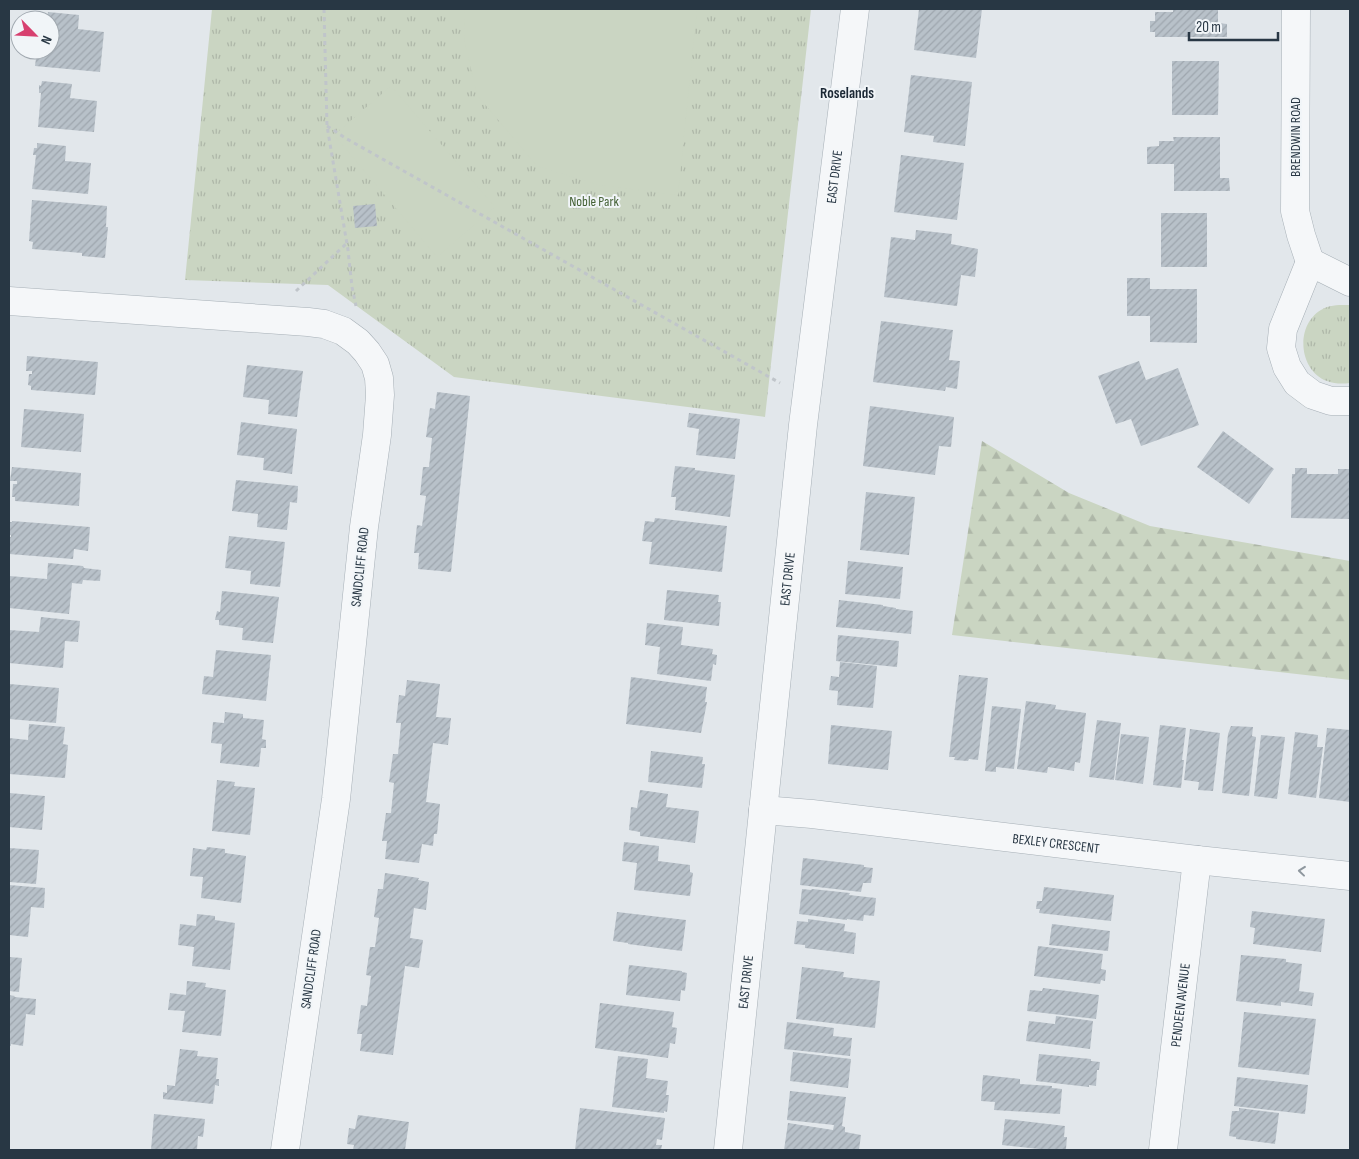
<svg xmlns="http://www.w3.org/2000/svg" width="1359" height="1159" font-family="'Sofia Sans Condensed',sans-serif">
	<defs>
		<pattern id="grass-tufts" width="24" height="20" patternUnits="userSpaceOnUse" patternTransform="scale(1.25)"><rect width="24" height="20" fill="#cad5c2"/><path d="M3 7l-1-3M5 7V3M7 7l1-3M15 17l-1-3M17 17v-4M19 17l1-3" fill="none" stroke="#aeb7a8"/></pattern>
		<pattern id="forest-firs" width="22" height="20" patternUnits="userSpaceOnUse" patternTransform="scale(1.25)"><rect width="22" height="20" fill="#cad5c2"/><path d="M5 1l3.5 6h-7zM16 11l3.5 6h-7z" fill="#aeb7a8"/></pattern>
		<pattern id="building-hatch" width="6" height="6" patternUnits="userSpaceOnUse" patternTransform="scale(1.25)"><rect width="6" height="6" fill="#b8c1c9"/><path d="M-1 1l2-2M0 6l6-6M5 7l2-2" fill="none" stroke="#9ea6ae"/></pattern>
	</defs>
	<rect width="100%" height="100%" fill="#e2e7eb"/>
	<!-- grass -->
	<path fill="url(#grass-tufts)" d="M212 9H811L765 417 454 377 328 285 185 280Z
		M1339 305H1350V383C1342 384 1335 384 1327 381 1296 369 1295 319 1327 307 1331 306 1335 305 1339 305Z"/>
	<!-- forest -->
	<path fill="url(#forest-firs)" d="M982 441 1069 493 1150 526 1350 561V680L952 635Z"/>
	<!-- pitch -->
	<path fill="#cad5c2" d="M465 9H697L678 195 599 185 537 166 477 95 464 39Z
		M391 86 495 207 437 257 334 135Z"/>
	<!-- building -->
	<path fill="url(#building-hatch)" d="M919 9H982L976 58 914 50Z
		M1173 9H1218V23L1227 24V37H1155V32H1150V21H1155V12H1173Z
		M48 12 79 15 78 29 104 32 100 72 35 66 37 50H50V20H47Z
		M1172 61H1219L1218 115H1172Z
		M911 75 972 82 965 146 933 142 934 136 904 132Z
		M42 81 72 84 70 98 97 101 94 132 38 127 41 93H39V85L41 86Z
		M1173 137H1220V178H1229L1230 191H1174V164H1147V147L1159 146V141H1174Z
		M37 143 66 146 65 161 91 163 88 194 32 189 36 155H33L34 148H37Z
		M901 155 964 163 957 220 894 212Z
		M32 200 107 206 106 227H108L105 258 82 256V253L32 249 33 242 29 241Z
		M375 204 377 226 355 228 353 206Z
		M1161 213H1207V267H1161Z
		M916 230 952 234 951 244 978 249 975 277 961 275 957 306 884 297 891 237 915 240Z
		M1127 278H1150V289H1197V343L1150 342V316H1127Z
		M881 321 953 330 949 360 960 361 957 389 946 387 945 391 873 382Z
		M27 356 98 362 95 395 31 390V386L28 385 29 374H32V371H26Z
		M1139 361 1146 380 1178 368 1199 425 1141 446 1131 419 1116 424 1098 376Z
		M247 365 303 371 297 417 268 414 269 400 243 397Z
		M437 392 470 396 451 572 418 569 419 553H414L417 525 422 526 426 496 420 495 423 467H429L432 438 426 437 430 408 435 409Z
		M870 406 954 417 951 447 939 446 935 475 863 466Z
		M24 409 84 414 81 452 21 447Z
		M689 413 740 419 735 459 696 455 699 429 687 427Z
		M241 422 297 429 292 474 263 470 264 458 237 455Z
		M1223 431 1274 469 1249 504 1197 467Z
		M675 466 695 468V470L735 475 730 517 675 510 676 497H671Z
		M12 467 81 473 79 506 15 501V497H12L13 484H17V481H10Z
		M1295 468H1307V474H1338V469H1350V519L1291 518 1292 474H1295Z
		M236 480 298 486 297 503 290 502 287 530 257 527 258 514 232 511Z
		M866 492 915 497 909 555 860 550Z
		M655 518 727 526 722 572 649 564 652 542 642 541 645 521 654 522Z
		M12 521 90 527 88 551 74 549 73 559 9 554V537H11V535H9V522H12Z
		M229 536 285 542 280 587 250 584 251 571 225 568Z
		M848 561 903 567 900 599 845 594Z
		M48 563 83 566 84 568 101 570 100 581 83 580 82 584 72 583 69 614 9 608V576L47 579Z
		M667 590 719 595 718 602H721L719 626 664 620Z
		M222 591 279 597 273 643 242 640 243 628 219 625V620H215L217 611 220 612Z
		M839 600 883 605V606L896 608V609L913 611 911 634 836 627Z
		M41 617 80 621 78 642 65 641 63 668 9 663V630L39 632Z
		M647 623 683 627 681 645 713 649 712 654 717 655 716 665 713 664 711 681 657 674 660 647 645 645Z
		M838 635 899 641 897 667 836 661Z
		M216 650 271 655 266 701 202 694 204 676 213 677Z
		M840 662 877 666 873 708 837 705 838 691 829 690 831 676 839 677Z
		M959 675 988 678 978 760 969 759 968 761 954 760 955 757H949Z
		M631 677 707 687 705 702H707L701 733 626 724Z
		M407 680 440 684 436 717 451 718 448 745 433 743 426 802 440 804 437 834H434L433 846 422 844 419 863 385 859 387 841H382L386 813H391L394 783 389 782 393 754H398L401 723H396L399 695 405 696Z
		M9 684 59 688 56 723 9 719Z
		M1026 701 1056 705 1055 709 1086 713 1080 763 1075 762 1074 771 1048 767 1047 773 1017 769Z
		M992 706 1021 709 1014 769 996 767V772L985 771Z
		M225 712 243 714V718L264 720 262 739 266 740V748H261L259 767 220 763 222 744 211 743 213 722 224 723Z
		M1097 720 1121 723 1114 780 1089 777Z
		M29 724 65 727 63 744 68 745 65 778 9 774V738L28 740Z
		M831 725 892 731 888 770 828 764Z
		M1160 725 1186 728 1182 760H1184L1181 788 1153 785Z
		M1231 726 1253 727 1252 736 1256 737 1249 796 1222 793 1228 734Z
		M1327 728 1350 730V802L1319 798Z
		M1190 729 1220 733 1213 791 1198 790 1199 782 1184 780Z
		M1295 732 1318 735 1317 747H1323L1316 798 1288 794Z
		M1121 734 1149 737 1143 784 1115 780Z
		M1261 735 1285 737 1277 799 1254 796Z
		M651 751 703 757 702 764H705L702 788 648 782Z
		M217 780 235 782 234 786 255 788 250 835 212 831Z
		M640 790 668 794 666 807 699 811 695 843 640 836V832L629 830 631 807 637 808Z
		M9 793 45 796 42 830 9 827Z
		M624 842 659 846 658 861 690 865V872L693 873 690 896 634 890 637 863 622 861Z
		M207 847 225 849V853L246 856 241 903 201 898 203 877 190 876 193 848 206 850Z
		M9 848 39 850 36 884 9 882Z
		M803 858 864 865V867L873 868 871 883H863L861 892 800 885Z
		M385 873 419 878 418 880 429 882 426 910 414 908 410 938 423 940 419 968 405 966 393 1055 360 1051 362 1034H357L361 1005 367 1006 371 976 366 975 370 947H375L379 918 374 917 378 889H383Z
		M9 885 45 888 44 908 31 907 28 937 9 935Z
		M1044 887 1114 895 1111 921 1039 913 1040 909H1036L1037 901H1042Z
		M802 889 811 890 812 889 850 893 849 895 876 898 874 916 864 915 863 921 847 919V920L799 914Z
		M1252 911 1325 919 1321 952 1253 944 1255 928 1250 927Z
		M617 912 686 920 682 951 628 944V943L613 941Z
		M197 914 215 916V920L235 923 230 970 192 966 194 947 178 945 180 924 196 926Z
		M808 919 845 924 844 931 856 933 854 954 805 948V945L794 944 797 921 808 922Z
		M1052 924 1110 931 1108 951 1049 945Z
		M1038 946 1103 954 1101 969 1106 970 1105 981 1101 980 1100 984 1034 976Z
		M1241 955 1286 959V962L1302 964 1299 991 1314 993 1312 1006 1281 1002V1006L1236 1001Z
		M9 957 22 958 19 992 9 991Z
		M629 965 682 971V972L687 973 685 991 681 990 680 1001 626 995Z
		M802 967 844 972 843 977 880 981 875 1028 796 1019Z
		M187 981 206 983 205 987 226 990 221 1036 182 1032 185 1011 168 1010 170 993 186 995Z
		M1043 988 1099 995 1096 1019 1027 1011 1030 990 1042 991Z
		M9 995 15 996 14 997 36 999 35 1015 26 1014 23 1046 11 1044V1046L9 1045Z
		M600 1003 674 1012 672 1027 677 1028 675 1044 670 1043 668 1058 595 1048Z
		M1244 1012 1316 1019 1309 1075 1238 1067Z
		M1056 1016 1093 1021 1090 1049 1026 1041 1029 1021 1055 1024Z
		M787 1022 834 1028 833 1036 852 1038 850 1056 784 1049Z
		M180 1049 198 1051 197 1056 218 1058 216 1079H219V1086L215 1085 213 1104 163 1099V1092L167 1093V1085L175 1086Z
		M793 1052 851 1059 848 1088 790 1081Z
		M1039 1054 1091 1059V1061L1100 1062 1099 1070H1097L1096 1086 1089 1085V1087L1036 1081Z
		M618 1056 648 1059 646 1078 668 1081 666 1095H669L667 1112 664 1111V1113L612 1107Z
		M983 1075 1020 1079V1084L1052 1086V1088L1062 1089 1060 1114 994 1110 995 1102 981 1101Z
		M1237 1077 1308 1085 1305 1114 1234 1106Z
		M790 1091 846 1097 842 1126 845 1127V1132L861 1135 859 1150H784L788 1123 833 1130 834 1125 787 1120Z
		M580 1108 665 1118 662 1140 657 1139 656 1145H662L661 1150H575Z
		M1239 1108 1279 1113 1275 1144 1236 1139V1137L1229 1136 1232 1111H1239Z
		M154 1114 205 1119 203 1137 198 1136 197 1150H151Z
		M358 1115 409 1122 405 1150H353L354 1145 347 1144 349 1128 355 1129Z
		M1005 1119 1065 1126 1064 1137H1067L1066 1149 1049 1150 1002 1145Z"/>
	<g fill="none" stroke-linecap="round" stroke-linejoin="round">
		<defs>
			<g id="street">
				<path d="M1296 9 1295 211 1301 235 1310 262"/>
				<path d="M1350 282 1310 262 1283 329 1281 348 1287 367 1297 383 1313 395 1331 401H1350"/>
				<path d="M9 301 308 322 324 324 343 331 358 342 367 352 375 364 379 378 380 395 377 435 364 527 336 799 285 1150"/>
				<path id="s1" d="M763 810 812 814 1197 860 1350 876"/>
				<path id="s2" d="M728 1150 803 425 855 9"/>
				<path id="s3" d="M1163 1150 1197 860"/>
			</g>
		</defs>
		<!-- street casing -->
		<use href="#street" stroke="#a6afb6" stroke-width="29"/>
		<!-- path -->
		<path stroke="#c0c5ca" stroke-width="3" stroke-dasharray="4 4" stroke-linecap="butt" d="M324 9 327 126 348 250 352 287 356 306
			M327 126 347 139 780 383
			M296 291 346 244"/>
		<!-- street -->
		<use href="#street" stroke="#f5f7f9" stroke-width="28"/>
	</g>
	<!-- one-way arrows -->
	<defs><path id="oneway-chevron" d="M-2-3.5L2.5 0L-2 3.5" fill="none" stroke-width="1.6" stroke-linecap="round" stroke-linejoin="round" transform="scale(1.25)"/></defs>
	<use stroke="#8e979e" href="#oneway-chevron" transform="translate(1302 871) rotate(-174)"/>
	<g text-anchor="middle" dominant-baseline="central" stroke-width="4" stroke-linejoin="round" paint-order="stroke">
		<!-- street labels -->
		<g font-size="14" fill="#283744" stroke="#f1f5f8">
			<text transform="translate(1295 137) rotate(-90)">BRENDWIN ROAD</text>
			<text stroke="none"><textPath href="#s2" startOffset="979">EAST DRIVE</textPath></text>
			<text transform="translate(360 567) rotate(-84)">SANDCLIFF ROAD</text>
			<text stroke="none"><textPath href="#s2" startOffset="574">EAST DRIVE</textPath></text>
			<text stroke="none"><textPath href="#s1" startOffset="295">BEXLEY CRESCENT</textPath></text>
			<text transform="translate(311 969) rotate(-82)">SANDCLIFF ROAD</text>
			<text stroke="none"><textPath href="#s2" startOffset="169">EAST DRIVE</textPath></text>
			<text stroke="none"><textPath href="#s3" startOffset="146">PENDEEN AVENUE</textPath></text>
		</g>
		<!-- park labels -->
		<g font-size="14" fill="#446135" stroke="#f1f5f8">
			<text x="594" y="201">Noble Park</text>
		</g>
		<!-- neighbourhood labels -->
		<g font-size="15" font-weight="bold" fill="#1b2835" stroke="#f1f5f8">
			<text x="847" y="93">Roselands</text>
		</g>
	</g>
	<!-- border -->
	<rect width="1359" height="1159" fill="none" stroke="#283744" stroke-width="20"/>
	<!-- north arrow -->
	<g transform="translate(35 35) rotate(114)"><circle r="24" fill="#f1f5f8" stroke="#a1a9b0"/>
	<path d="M0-4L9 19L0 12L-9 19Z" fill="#d7406f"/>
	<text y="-8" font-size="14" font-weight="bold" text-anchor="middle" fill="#283744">N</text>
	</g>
	<!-- scale -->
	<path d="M1189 32v8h89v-8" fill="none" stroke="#283744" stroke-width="2.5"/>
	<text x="1196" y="32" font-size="15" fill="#283744" stroke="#f1f5f8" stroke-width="4" paint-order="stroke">20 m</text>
</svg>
